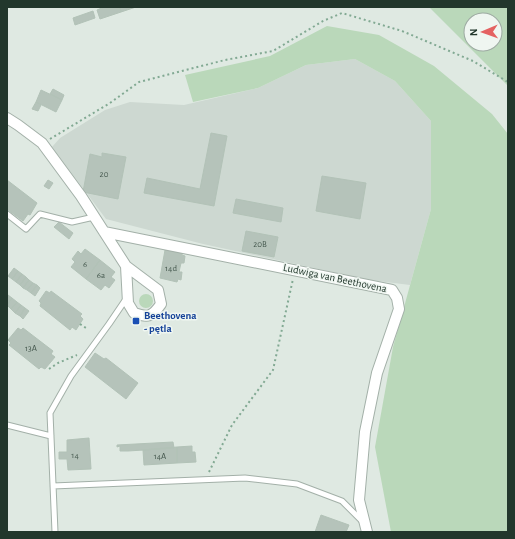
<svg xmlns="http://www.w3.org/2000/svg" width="515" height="539" font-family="'Alegreya Sans',sans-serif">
	<rect width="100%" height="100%" fill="#dfe9e2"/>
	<!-- built -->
	<path fill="#cdd8d1" d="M355 59 395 81 431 121V209L410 285 370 280 203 244 106 219 52 147 60 138 105 110 130 102 184 105 258 88 306 65Z"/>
	<!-- green -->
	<path fill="#bad8ba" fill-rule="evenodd" d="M429 7H508V86ZM471 20H495V44H471Z
		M327 26 379 35 434 66 492 114 508 134V532H391L375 447 393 347 431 209V121L395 81 355 59 306 65 258 88 193 102 185 75 270 56Z
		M139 301a7 7 0 1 1 14 0a7 7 0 1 1-14 0Z"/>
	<!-- building -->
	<path fill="#b5c3ba" stroke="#b2c2b7" d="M104 7H120L121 12 100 19 97 10Z
		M120 7H136L121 12Z
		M93 11 95 18 75 25 73 18Z
		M53 89 64 95 62 100 50 94Z
		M41 90 62 100 56 112 36 102Z
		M36 102 41 105 38 111 32 109Z
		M211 133 227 136 214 206 144 193 147 178 200 189Z
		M102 153 126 157 118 199 83 192 90 154 102 157Z
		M322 176 366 183 360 219 316 211Z
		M7 180 37 203 30 215 28 214 23 221 7 209Z
		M48 180 53 183 49 189 44 186Z
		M236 199 283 208 281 222 233 213Z
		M59 222 73 233 69 239 54 227Z
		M246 231 278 237 274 257 242 251Z
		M85 249 100 260 86 279 71 267 75 262 72 259 78 251 81 254Z
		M165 250 182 253V255L185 256 184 263H181L179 272H182L181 280 178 279 177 282 160 278Z
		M100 260 115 272 111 277 115 280 109 288 105 285 101 290 86 279Z
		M14 268 18 271 12 279 8 276Z
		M18 271 22 274 16 282 12 279Z
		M22 274 26 277 20 285 16 282Z
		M26 277 29 280 23 288 20 285Z
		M29 280 33 283 27 290 23 288Z
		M33 283 37 285 31 293 27 290Z
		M37 285 40 288 35 296 31 293Z
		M46 291 50 293 51 291 82 314 80 316 83 319 76 330 72 327 70 330 40 306 41 303 39 301Z
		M8 295 12 298 7 305V296Z
		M12 298 17 302 11 309 7 305Z
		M17 302 21 305 15 313 11 309Z
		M21 305 25 308 20 316 15 313Z
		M25 308 29 311 23 319 20 316Z
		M18 328 21 330 23 328 53 351 51 354 55 357 45 369 41 367 39 369 9 345 11 343 8 340Z
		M95 353 104 359 106 358 138 383 126 399 85 367Z
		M89 438 91 469 68 470 67 459H59V452H67V440Z
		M173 442 174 448 128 451H120V446L117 447V445Z
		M192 446V452H195L196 462 177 463V447Z
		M177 447V463L144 465 143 450Z
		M321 515 349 525 346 532H315Z"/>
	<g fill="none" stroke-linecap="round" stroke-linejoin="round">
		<defs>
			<path id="lane" d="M7 214 26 229 40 214 72 222 94 217
				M7 425 51 436
				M53 486 245 478 297 484 342 501 363 522
				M55 532 50 413 71 376 109 324 126 299"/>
			<path id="street" d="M7 118 18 125 42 143 81 196 126 266 158 290 161 304C152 317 148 318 134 313L128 303 126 266
				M104 232 392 290 397 298 399 309 377 373 365 432 359 500 367 532"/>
		</defs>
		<!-- lane casing -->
		<use href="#lane" stroke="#a3b0a8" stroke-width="7"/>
		<!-- street casing -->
		<use href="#street" stroke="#a3b0a8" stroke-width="12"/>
		<!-- path -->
		<path stroke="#82a993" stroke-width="2" stroke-dasharray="2 3" stroke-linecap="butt" d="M50 139 110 103 139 82 225 60 273 51 323 21 342 13 402 31 473 61 508 82
			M80 324 86 328
			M49 369 58 363 77 355
			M209 472 232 425 273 370 293 279"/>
		<!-- lane -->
		<use href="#lane" stroke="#fff" stroke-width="5"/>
		<!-- street -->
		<use href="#street" stroke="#fff" stroke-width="10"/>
	</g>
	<!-- markers -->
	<rect fill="#1a4fb4" stroke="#eff6f1" stroke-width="1.5" x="132" y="317" width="8" height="8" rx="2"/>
	<g text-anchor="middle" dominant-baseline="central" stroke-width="3" stroke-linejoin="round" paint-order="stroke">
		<!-- number labels -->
		<g font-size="9" fill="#475a50">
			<text x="104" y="174">20</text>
			<text x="260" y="244">20B</text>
			<text x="85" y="264">6</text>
			<text x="171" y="268">14d</text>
			<text x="101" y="275">6a</text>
			<text x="31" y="348">13A</text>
			<text x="75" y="455">14</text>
			<text x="160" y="456">14A</text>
		</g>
		<!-- street labels -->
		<g font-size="11" fill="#22372c" stroke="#eff6f1">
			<text transform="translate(335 278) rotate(12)">Ludwiga van Beethovena</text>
		</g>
		<!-- transit labels -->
		<g font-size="11" font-weight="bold" fill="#164399" stroke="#eff6f1" text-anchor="start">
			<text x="144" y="315">Beethovena<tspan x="144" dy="13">- pętla</tspan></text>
		</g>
	</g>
	<!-- border -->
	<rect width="515" height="539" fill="none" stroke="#22372c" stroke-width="16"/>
	<!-- north arrow -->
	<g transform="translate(483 32) rotate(268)"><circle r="19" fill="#eff6f1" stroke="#9daaa2"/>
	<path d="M0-3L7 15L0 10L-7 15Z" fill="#e46262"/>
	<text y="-6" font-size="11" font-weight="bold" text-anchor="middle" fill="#22372c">N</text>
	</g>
</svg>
